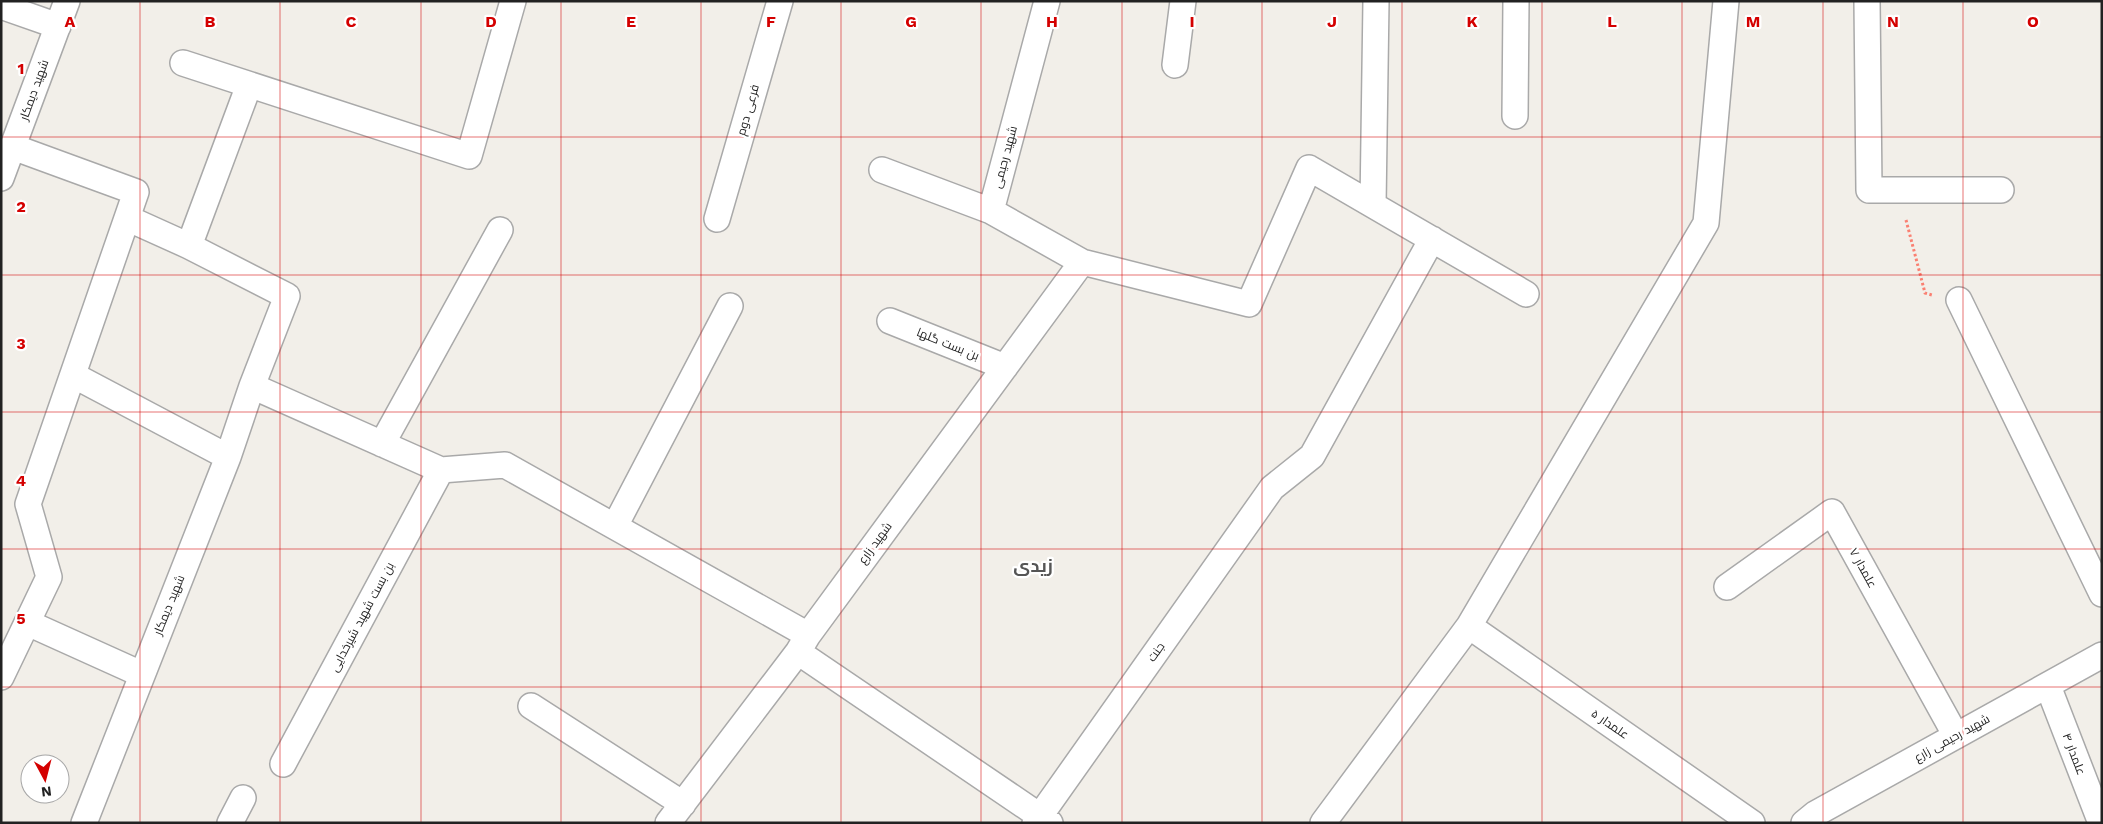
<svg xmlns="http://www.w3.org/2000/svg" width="2103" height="824" font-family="'Work Sans',Cairo,sans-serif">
	<rect width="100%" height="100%" fill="#f2efe9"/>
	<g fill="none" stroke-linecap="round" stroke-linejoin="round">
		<defs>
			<path id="street" d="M1047 1 991 211 1082 262 1249 304 1309 168 1526 294
				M1867 1 1869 190H2001
				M1 6 58 26
				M183 63 469 156 513 1
				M1175 65 1183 1
				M1515 116 1516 1
				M13 147 136 192 127 218 189 246 287 296 252 386 228 457 84 823
				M882 170 991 211
				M1 178 67 1
				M1373 205 1376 1
				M717 219 780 1
				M189 246 249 85
				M1959 300 2102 594
				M890 321 1005 367
				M73 375 228 457
				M252 386 441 470 505 465 808 635
				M382 444 500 230
				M615 526 730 306
				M1727 587 1832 512 1956 736
				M28 623 141 674
				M1469 626 1752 823
				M798 652 1050 823
				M1 677 49 577 28 504 127 218
				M2048 686 2101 823
				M531 706 683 804
				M283 764 441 470
				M230 823 243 798
				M668 823 798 652 808 635 1082 262
				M1035 823 1272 488 1312 456 1432 239
				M1323 823 1469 626 1706 223 1726 1
				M1804 823 1815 814 2102 655"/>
		</defs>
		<!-- street casing -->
		<use href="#street" stroke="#a9a9a9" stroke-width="28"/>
		<!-- path -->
		<path stroke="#fa8072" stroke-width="3" stroke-dasharray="2.5 2.5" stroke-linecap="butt" d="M1906 220 1925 293 1932 295"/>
		<!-- street -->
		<use href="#street" stroke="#fff" stroke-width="25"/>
	</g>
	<!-- grid -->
	<path fill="none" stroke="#d40000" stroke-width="1" stroke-opacity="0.55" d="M140 1V823M280 1V823M421 1V823M561 1V823M701 1V823M841 1V823M981 1V823M1122 1V823M1262 1V823M1402 1V823M1542 1V823M1682 1V823M1823 1V823M1963 1V823M1 137H2102M1 275H2102M1 412H2102M1 549H2102M1 687H2102"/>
	<g text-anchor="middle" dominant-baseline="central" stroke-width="4.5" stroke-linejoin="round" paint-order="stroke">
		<!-- street labels -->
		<g font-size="12" fill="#222" stroke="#fff">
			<text transform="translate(34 90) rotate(-70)">شهید دیمکار</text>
			<text transform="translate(748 110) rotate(-74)">فرعی دوم</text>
			<text transform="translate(1005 157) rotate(-75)">شهید رحیمی</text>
			<text transform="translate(948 344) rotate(22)">بن بست گلها</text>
			<text transform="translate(875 543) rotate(-54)">شهید زارع</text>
			<text transform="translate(1863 568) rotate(61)">علمدار ۷</text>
			<text transform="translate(169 605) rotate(-68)">شهید دیمکار</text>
			<text transform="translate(362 617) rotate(-62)">بن بست شهید شیرخدایی</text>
			<text transform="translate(1156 652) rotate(-55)">جنت</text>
			<text transform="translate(1610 724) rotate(35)">علمدار ۵</text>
			<text transform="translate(1952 738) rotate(-29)">شهید رحیمی زارع</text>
			<text transform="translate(2074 754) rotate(69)">علمدار ۴</text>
		</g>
		<!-- district labels -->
		<g font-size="18" font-weight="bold" fill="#555" stroke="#fff">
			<text x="1033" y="565">زیدی</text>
		</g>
	</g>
	<g font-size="16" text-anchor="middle" font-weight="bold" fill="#d40000" stroke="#fff" stroke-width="4.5" stroke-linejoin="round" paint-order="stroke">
		<text x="70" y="27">A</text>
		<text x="210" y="27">B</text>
		<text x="351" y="27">C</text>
		<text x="491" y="27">D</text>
		<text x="631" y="27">E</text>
		<text x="771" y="27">F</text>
		<text x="911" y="27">G</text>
		<text x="1052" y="27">H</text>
		<text x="1192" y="27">I</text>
		<text x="1332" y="27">J</text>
		<text x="1472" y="27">K</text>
		<text x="1612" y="27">L</text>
		<text x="1753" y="27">M</text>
		<text x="1893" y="27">N</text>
		<text x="2033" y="27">O</text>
		<text x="21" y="74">1</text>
		<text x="21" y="212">2</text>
		<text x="21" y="349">3</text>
		<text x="21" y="486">4</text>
		<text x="21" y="624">5</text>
	</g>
	<!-- border -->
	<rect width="2103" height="824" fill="none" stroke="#222222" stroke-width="5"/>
	<!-- north arrow -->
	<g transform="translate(45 779) rotate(173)"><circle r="24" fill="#ffffff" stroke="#a7a7a7"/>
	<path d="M0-4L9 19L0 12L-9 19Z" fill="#d40000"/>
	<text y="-8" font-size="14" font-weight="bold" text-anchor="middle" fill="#222222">N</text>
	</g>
</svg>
